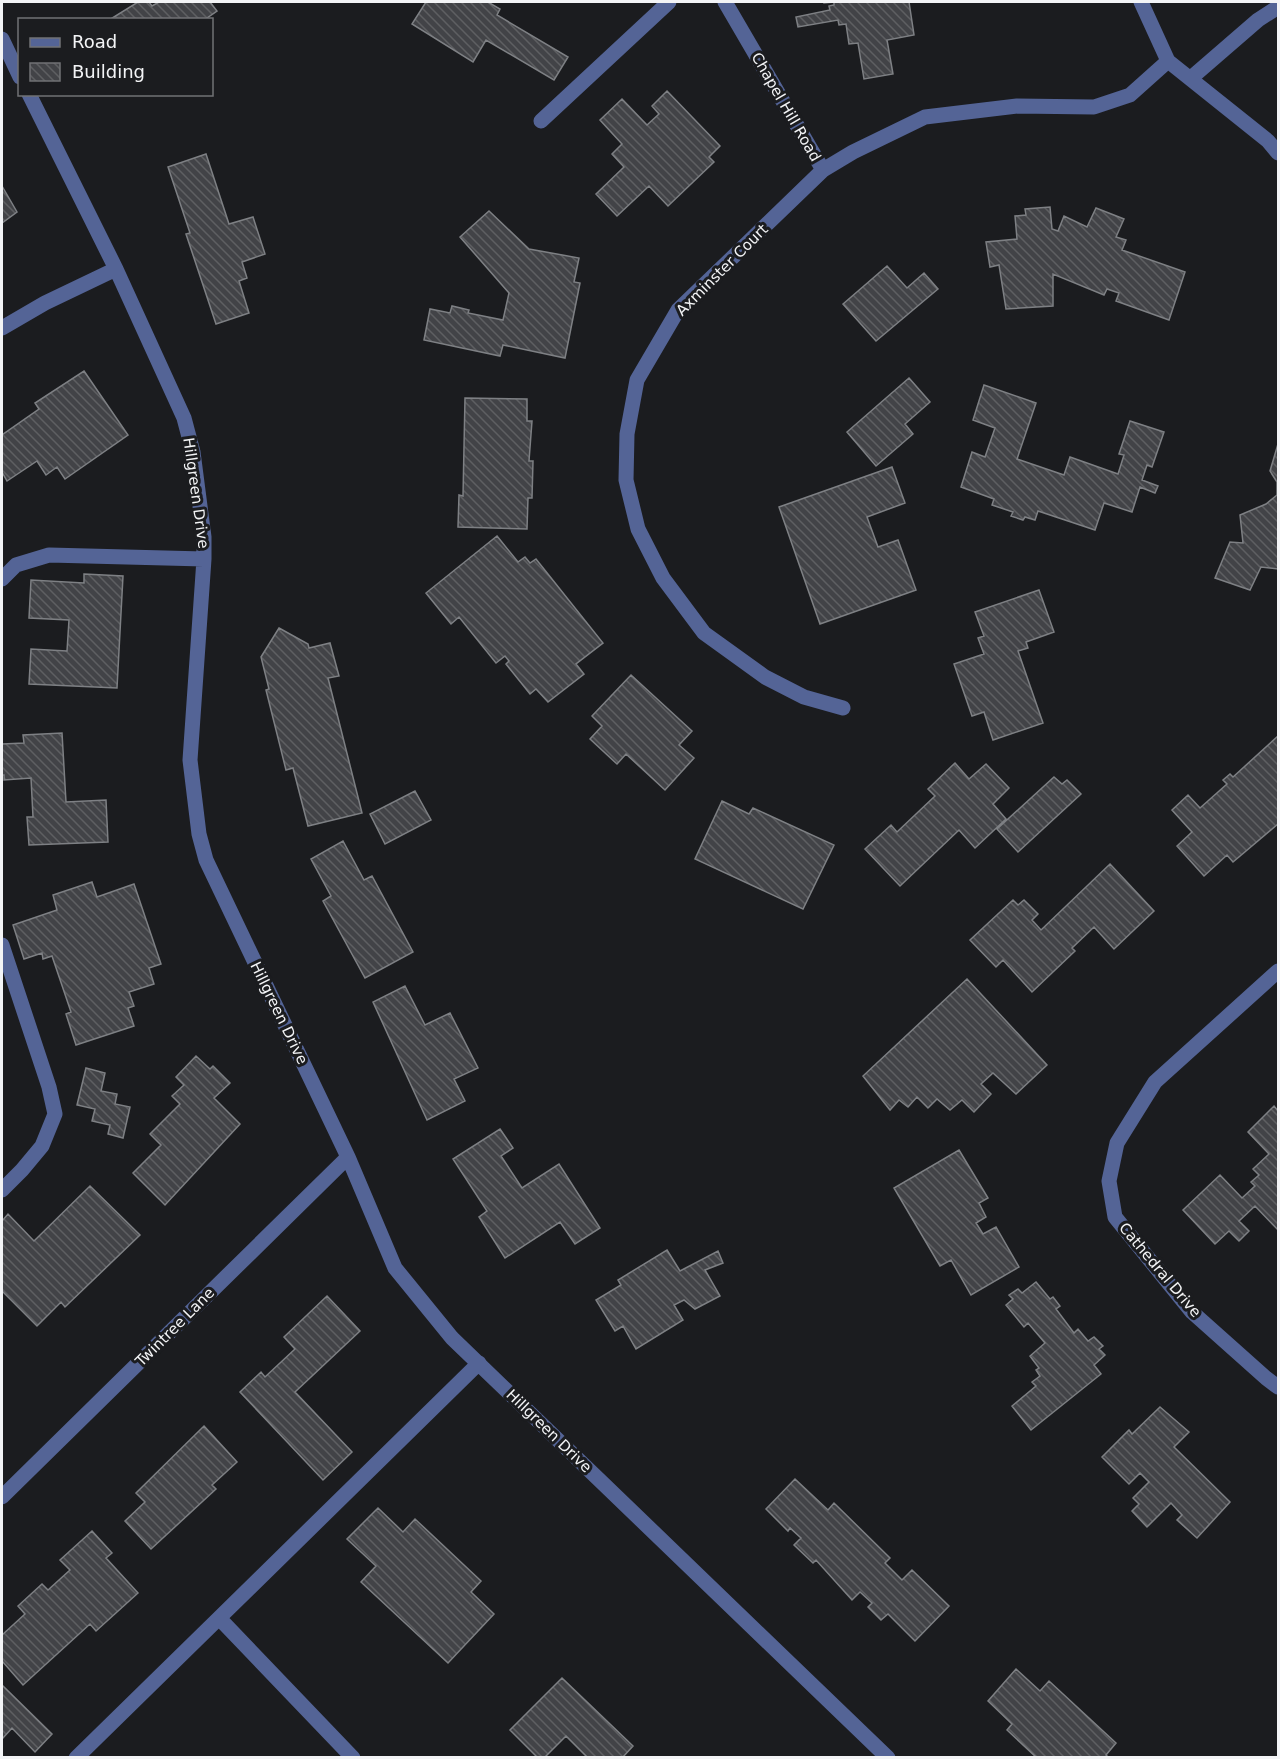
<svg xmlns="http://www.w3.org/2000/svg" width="1280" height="1759" font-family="'DejaVu Sans',sans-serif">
	<defs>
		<pattern id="building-back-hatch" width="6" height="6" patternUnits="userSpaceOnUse" patternTransform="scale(1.5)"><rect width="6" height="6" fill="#424347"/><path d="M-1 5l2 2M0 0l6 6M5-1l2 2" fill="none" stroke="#5e5f62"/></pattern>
	</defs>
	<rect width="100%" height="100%" fill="#1b1c1f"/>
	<!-- building -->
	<path fill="url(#building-back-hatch)" stroke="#7e8084" stroke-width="1.5" d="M138 2H149L152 6 159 2H210L217 11 204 20H109Z
		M426 2H488L500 9 497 15 568 57 554 80 486 40 473 62 412 24Z
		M824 2H909L914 35 887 40 893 74 864 79 858 43 849 44 846 24 839 25 838 20 798 27 796 17 830 10 829 6 834 5V2L824 3Z
		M667 91 720 146 709 157 714 162 668 206 649 186 617 216 596 194 624 167 612 154 622 144 600 120 622 99 647 125 659 114 652 106Z
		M206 154 229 224 253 217 265 254 242 262 247 278 239 281 249 313 216 324 186 234 190 233 168 167Z
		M2 186 17 212 2 223Z
		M1050 207 1052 229 1058 231 1064 216 1087 227 1096 208 1124 219 1116 237 1126 240 1122 250 1185 272 1169 320 1116 301 1119 293 1107 289 1104 295 1053 274V306L1006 309 999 265 990 267 986 242 1017 239 1015 216 1026 215 1025 209Z
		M489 211 529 249 579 258 574 282 580 283 565 358 503 345 500 356 424 340 430 309 450 313 452 306 469 310 468 313 503 320 509 293 460 237Z
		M887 266 907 288 924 273 938 289 876 341 843 304Z
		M84 371 128 435 65 479 57 467 46 475 37 461 7 481 2 472V435L39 409 35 403Z
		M909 378 930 402 905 424 913 434 876 466 847 432Z
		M984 385 1036 403 1017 459 1064 475 1070 457 1118 474 1124 455 1119 454 1130 421 1164 432 1152 467 1147 465 1142 480 1158 486 1155 493 1140 487 1132 512 1104 503 1095 530 1038 511 1035 520 1025 517 1023 520 1011 516 1013 512 992 505 994 499 961 487 972 452 985 457 995 428 973 420Z
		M465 398 527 399V421H532L529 461H533L532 498H528L527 529 458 527 459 495 463 496Z
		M1278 444V569L1261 567 1250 590 1215 578 1230 542 1243 543 1240 515 1266 504 1277 495V482L1270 471Z
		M892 467 905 503 867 517 878 547 898 540 916 590 820 624 779 507Z
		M497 536 518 562 525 557 530 563 536 559 603 643 576 664 584 674 548 702 536 689 530 694 506 664 509 661 505 656 496 663 459 617 451 624 426 593Z
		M84 574 123 576 117 688 29 684 31 649 67 651 69 620 29 618 31 580 84 583Z
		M1039 590 1054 632 1026 642 1028 648 1018 651 1043 723 993 740 984 712 972 716 954 664 984 654 978 638 984 636 975 612Z
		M279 628 308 644 309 648 330 643 339 676 328 678 362 813 308 826 293 768 286 770 266 690 269 689 261 657Z
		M631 675 692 731 679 745 694 758 665 790 626 754 617 764 590 739 602 726 592 716Z
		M62 733 66 802 106 800 108 842 29 845 27 817H33L31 778 4 780V775H2V743V744L24 743 23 735Z
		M1278 736V824L1233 862 1227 855 1204 876 1177 846 1192 832 1172 810 1188 795 1200 808 1227 784 1223 780 1230 774 1233 777Z
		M955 763 969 779 986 764 1009 788 993 804 1006 819 975 848 959 830 900 886 865 849 891 825 897 832 935 796 928 789Z
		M1054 777 1062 784 1067 780 1081 794 1018 852 997 829Z
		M415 791 431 820 385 844 370 814Z
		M722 801 749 814 753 808 834 845 803 909 695 859Z
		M343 841 364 880 372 876 413 952 365 978 323 901 331 896 311 859Z
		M1110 864 1154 911 1114 949 1094 927 1072 948 1075 951 1032 992 1003 960 996 967 970 940 1013 900 1018 905 1024 900 1038 914 1032 920 1041 930Z
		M92 882 97 897 134 884 161 964 149 968 154 984 129 992 134 1006 128 1008 134 1026 76 1045 66 1014 71 1012 52 956 43 959 42 953 24 959 13 925 57 910 53 895Z
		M967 979 1047 1065 1016 1094 993 1073 981 1084 991 1094 974 1112 962 1100 950 1110 937 1099 928 1108 917 1097 908 1107 899 1100 890 1110 863 1076Z
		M405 986 425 1025 450 1013 478 1068 454 1079 465 1101 427 1120 373 1002Z
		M196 1056 210 1069 213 1066 230 1083 214 1098 240 1124 165 1205 133 1173 161 1145 150 1134 180 1104 172 1096 184 1085 176 1077Z
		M86 1068 105 1073 101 1091 117 1094 115 1104 130 1107 123 1138 108 1134 110 1125 92 1121 95 1109 77 1105Z
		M1274 1106 1278 1111V1230L1255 1206 1239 1221 1249 1231 1239 1241 1229 1231 1215 1244 1183 1210 1220 1175 1242 1198 1255 1186 1251 1182 1259 1175 1253 1169 1269 1154 1248 1132Z
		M500 1129 513 1148 501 1156 522 1188 559 1164 600 1228 575 1244 560 1222 505 1258 479 1217 487 1211 453 1159Z
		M959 1150 988 1198 979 1203 986 1217 976 1223 983 1234 996 1227 1019 1267 971 1295 951 1260 940 1266 894 1188Z
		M90 1186 140 1235 65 1307 61 1302 37 1326 2 1291V1221L8 1214 34 1241Z
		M667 1250 680 1271 718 1251 723 1263 705 1270 720 1296 695 1309 684 1300 674 1305 683 1320 636 1349 623 1326 615 1331 596 1300 621 1285 618 1280Z
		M1036 1282 1050 1299 1053 1297 1060 1306 1056 1309 1074 1333 1078 1329 1088 1341 1094 1337 1103 1346 1099 1349 1105 1355 1094 1365 1101 1374 1031 1430 1012 1406 1036 1386 1032 1382 1040 1376 1036 1370 1039 1368 1030 1356 1045 1343 1028 1323 1024 1327 1006 1305 1013 1299 1009 1295 1018 1289 1022 1293Z
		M327 1296 360 1331 295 1392 352 1452 323 1480 240 1392 261 1372 265 1377 295 1349 284 1337Z
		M1160 1407 1189 1432 1174 1447 1230 1502 1197 1538 1177 1520 1182 1515 1171 1503 1147 1527 1132 1511 1139 1504 1133 1498 1149 1482 1140 1473 1129 1484 1102 1457 1129 1430 1132 1434Z
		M204 1426 237 1462 212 1485 216 1489 151 1549 125 1521 145 1502 136 1493Z
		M795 1479 828 1510 834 1503 890 1558 885 1563 902 1580 912 1570 949 1606 915 1641 888 1614 881 1620 868 1607 872 1603 860 1592 852 1600 816 1560 813 1563 794 1545 801 1538 790 1528 788 1531 766 1509Z
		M378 1508 403 1532 415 1519 481 1581 471 1592 494 1614 448 1663 361 1582 376 1566 347 1539Z
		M92 1531 112 1553 106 1558 138 1593 96 1631 90 1624 23 1685 2 1661V1635L25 1614 18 1606 42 1584 48 1590 70 1570 60 1560Z
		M1016 1669 1040 1691 1049 1681 1116 1743 1106 1755 1109 1758H1037L1007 1730 1012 1724 988 1701Z
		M562 1678 633 1746 622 1758H588L566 1736 544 1758H538L510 1730Z
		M2 1685 52 1734 35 1752 12 1728 2 1739Z"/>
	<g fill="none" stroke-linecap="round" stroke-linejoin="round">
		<!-- minor -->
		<path stroke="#546496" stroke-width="15" d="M725 2 823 170
			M1141 2 1168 61 1268 141 1278 153
			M2 39 20 77
			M1191 78 1258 20 1278 7
			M29 94 116 269 184 418 193 452 204 537V559L190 760 199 834 206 860 348 1157 395 1268 452 1338 888 1758
			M541 121 669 2
			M2 328 45 303 116 269
			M2 579 16 565 49 555 204 559
			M843 708 804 697 765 677 704 633 663 578 638 529 626 480 627 434 637 380 678 310 823 170 853 152 925 117 1017 106 1094 107 1130 95 1168 61
			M2 945 49 1087 55 1114 42 1146 22 1170 2 1190
			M1278 971 1155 1082 1117 1143 1109 1181 1115 1217 1192 1312 1266 1378 1278 1387
			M2 1497 348 1157
			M76 1758 219 1618
			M353 1758 219 1618 479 1363"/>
	</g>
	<g text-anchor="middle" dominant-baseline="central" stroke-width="6" stroke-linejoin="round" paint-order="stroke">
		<!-- street labels -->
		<g font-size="15" fill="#f3f4f6" stroke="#1b1c1f">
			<text transform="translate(786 107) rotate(60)">Chapel Hill Road</text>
			<text transform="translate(722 270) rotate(-45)">Axminster Court</text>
			<text transform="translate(196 493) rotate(82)">Hillgreen Drive</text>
			<text transform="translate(279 1013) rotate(64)">Hillgreen Drive</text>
			<text transform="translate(1160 1270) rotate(50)">Cathedral Drive</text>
			<text transform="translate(175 1327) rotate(-45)">Twintree Lane</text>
			<text transform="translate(549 1431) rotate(44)">Hillgreen Drive</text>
		</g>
	</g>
	<!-- border -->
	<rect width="1280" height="1759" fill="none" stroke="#f3f4f6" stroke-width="6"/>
	<!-- legend -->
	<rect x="18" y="18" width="195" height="78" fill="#1b1c1f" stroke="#717275" stroke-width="1.5"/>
	<rect x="30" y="38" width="30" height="9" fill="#546496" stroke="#717275" stroke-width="1.5"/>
	<text x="72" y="48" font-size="18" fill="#f3f4f6">Road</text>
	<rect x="30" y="63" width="30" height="18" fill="url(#building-back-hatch)" stroke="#717275" stroke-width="1.5"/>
	<text x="72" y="78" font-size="18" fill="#f3f4f6">Building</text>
</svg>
